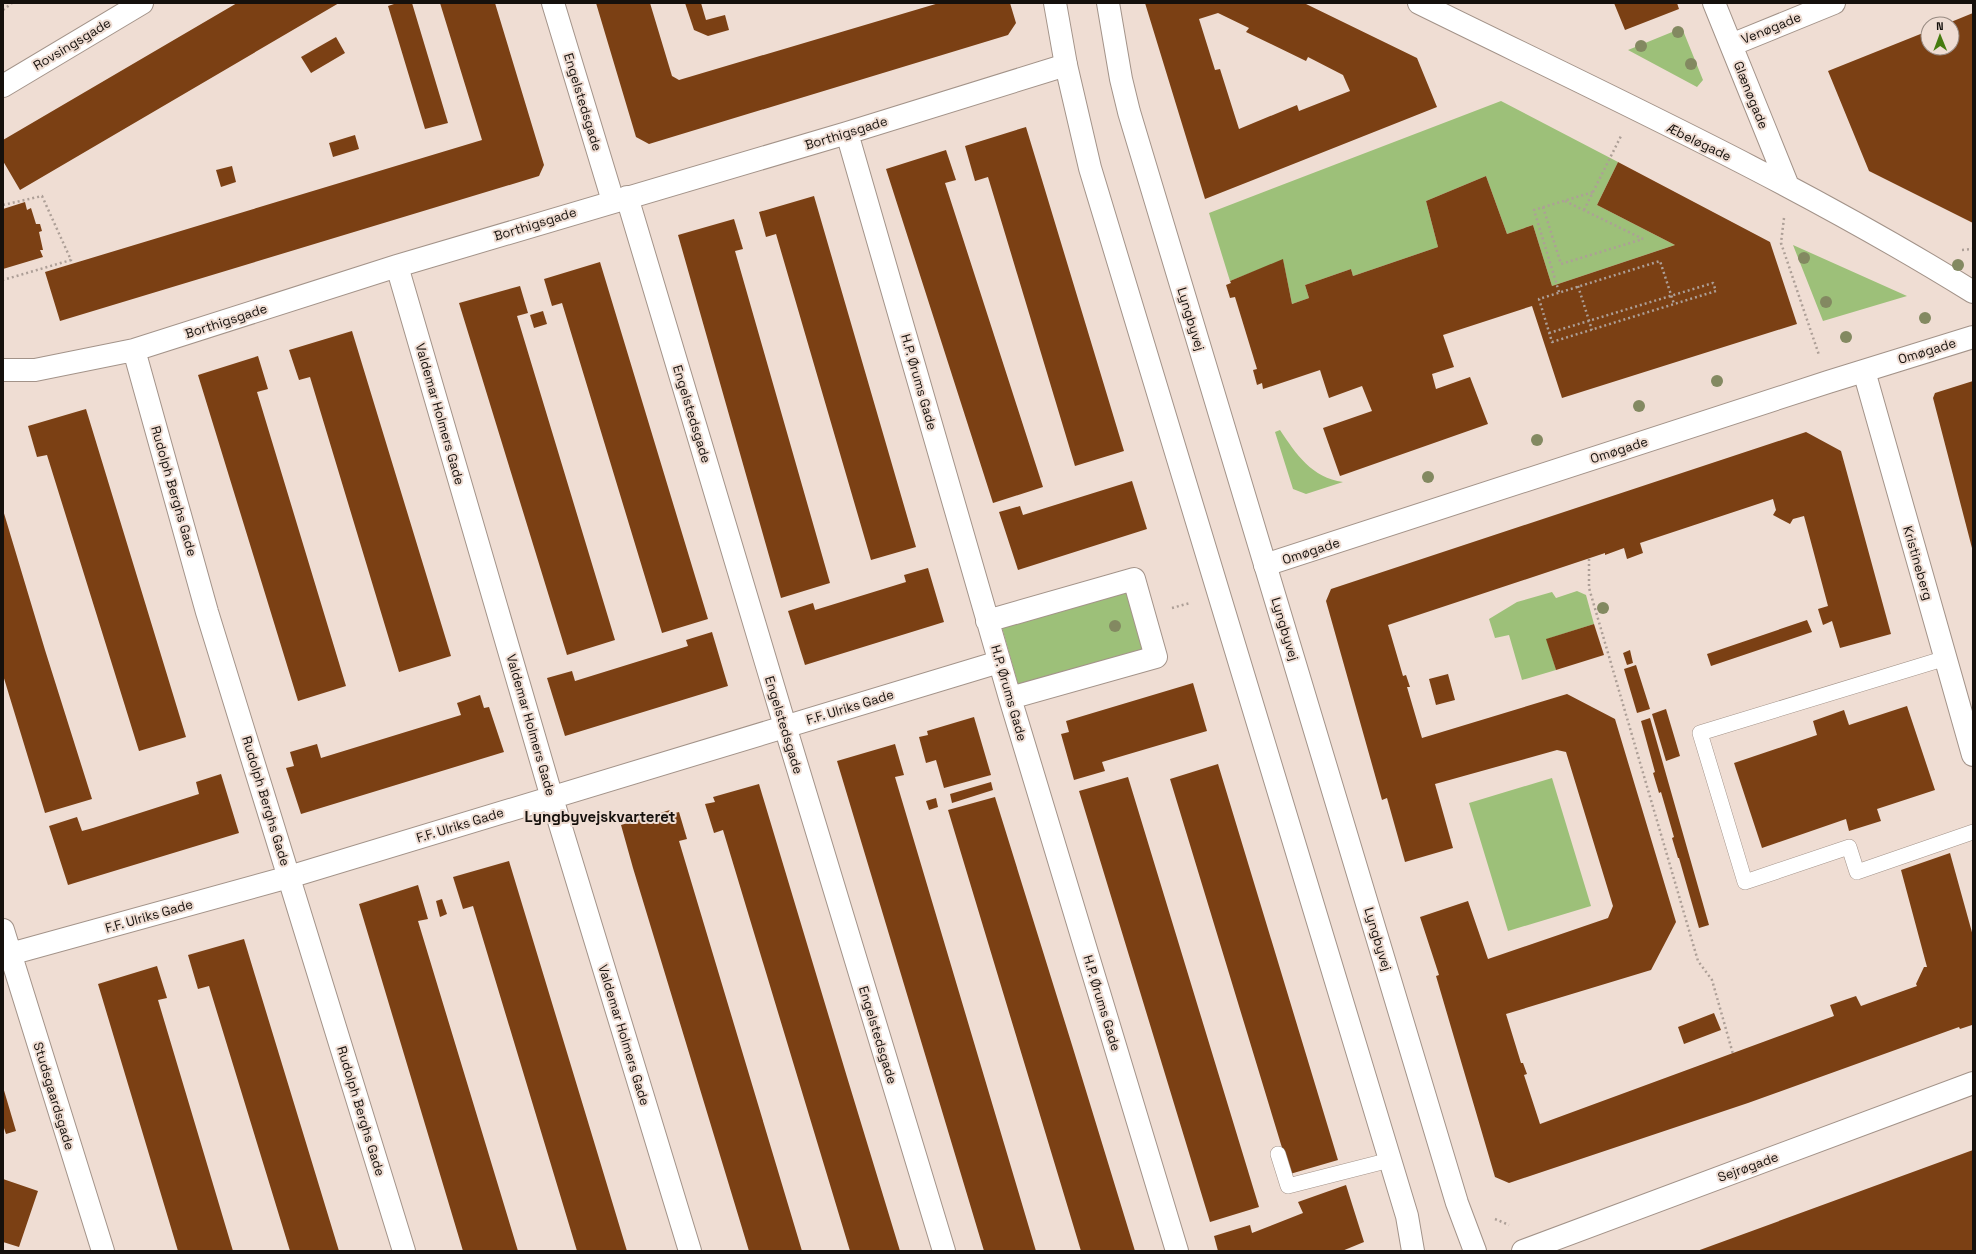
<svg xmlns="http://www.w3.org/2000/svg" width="1976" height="1254" font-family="'Space Grotesk',sans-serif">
	<rect width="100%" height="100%" fill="#efddd3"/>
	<!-- green -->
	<path fill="#9dc079" d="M1682 28 1703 80 1697 87 1628 50Z
		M1501 101 1618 162 1597 205 1675 245 1552 286 1533 225 1507 234 1486 176 1426 201 1438 247 1353 276 1351 269 1305 285 1309 298 1292 304 1283 260 1230 281 1209 213Z
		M1793 245 1907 296 1823 321Z
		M1280 430C1296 454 1312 478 1343 482L1306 494 1293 489 1275 432Z
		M1127 588 1146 655 1020 691 1001 624Z
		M1577 591 1586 595 1594 624 1547 639 1556 670 1522 680 1509 635 1495 638 1489 619 1517 602 1552 592 1556 598Z
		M1552 778 1591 906 1508 931 1469 803Z"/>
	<!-- building -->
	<path fill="#7b4014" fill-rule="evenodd" d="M237 3H339L20 190 3 161V140Z
		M397 3H412L448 123 425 129 388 6Z
		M440 3H495L544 165 539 176 60 321 45 272 482 140Z
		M596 3H650L672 76 679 80 939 3H1010L1016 23 1008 35 649 144 636 137Z
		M685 3H701L706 20 725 15 729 30 708 36 694 30Z
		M1145 3H1304L1417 58 1437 107 1205 199ZM1218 13 1249 28 1246 32 1306 61 1308 57 1343 75 1350 91 1299 111 1297 105 1239 129 1220 69 1215 70 1199 19Z
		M1614 3H1677L1679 9 1625 30Z
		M1973 13V223L1869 171 1828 71 1928 31V48H1952V24H1946Z
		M336 37 345 53 311 73 301 57Z
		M1026 127 1124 451 1075 466 988 177 975 181 965 146Z
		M355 135 359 149 333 157 329 143Z
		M946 150 956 180 945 183 1043 487 993 503 886 169Z
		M1618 162 1770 242 1797 324 1562 398 1532 306 1443 335 1454 367 1432 374 1436 389 1470 377 1488 424 1340 476 1323 428 1372 411 1362 386 1329 398 1320 370 1263 389 1262 383 1257 385 1253 370 1257 369 1235 297 1230 298 1226 285 1231 283 1230 281 1283 259 1292 304 1309 298 1305 285 1351 269 1353 276 1438 247 1426 201 1486 176 1507 234 1533 225 1552 286 1675 245 1597 205Z
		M232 166 236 182 221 187 216 170Z
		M814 196 916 547 871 560 776 234 766 237 759 212Z
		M25 202 27 210 31 208 36 224H40L42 231 39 232 43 250H40L43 257 3 269V209Z
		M734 219 743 249 735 251 830 583 781 598 678 235Z
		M600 262 708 619 662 633 562 303 552 306 544 279Z
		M520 286 528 313 517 316 615 640 567 655 459 303Z
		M543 311 547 324 534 328 530 315Z
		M352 331 451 656 399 672 310 377 299 380 289 350Z
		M258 356 268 389 257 392 346 686 298 701 198 375Z
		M1973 381V548H1972L1933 398 1935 393Z
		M86 409 186 737 139 751 47 455 37 457 28 426Z
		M1806 432 1841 451 1891 634 1840 648 1832 621 1823 625 1818 609 1828 606 1804 516 1793 519 1790 524 1773 515 1776 510 1773 499 1640 543 1643 553 1627 559 1624 548 1605 555V553L1388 625 1403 676 1406 675 1410 687H1407L1422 738 1567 694 1615 719 1676 922 1651 970 1506 1014 1521 1063H1523L1527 1074 1524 1075 1540 1124 1834 1016 1830 1005 1856 996 1861 1006 1917 986 1916 984 1924 967H1927L1901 870 1950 853 1973 936V1023L1972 1025 1960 1029 1959 1027 1748 1103 1509 1183 1495 1177 1436 976 1439 975 1420 917 1468 901 1488 959 1608 918 1613 906 1566 752 1557 750 1435 784 1453 848 1405 862 1387 798 1382 800 1326 601 1331 589Z
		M1132 481 1147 529 1018 570 999 512 1020 506 1023 515Z
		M3 510 45 650 92 799 45 813 3 675Z
		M928 568 944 622 805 665 788 611 813 603 815 610 906 582 904 575Z
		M1807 620 1812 632 1711 666 1707 654Z
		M1594 624 1604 655 1556 670 1546 639Z
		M712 632 728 686 565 736 547 678 572 671 575 681 688 646 686 640Z
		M1630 650 1633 663 1627 665 1623 653Z
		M1636 665 1650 709 1637 713 1624 669Z
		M1448 674 1455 700 1436 705 1429 679Z
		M1193 683 1207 731 1102 762 1105 771 1074 780 1061 734 1069 732 1066 721Z
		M480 695 484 708 489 707 504 752 301 814 286 768 294 766 290 752 317 744 321 758 461 715 457 703Z
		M1907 706 1935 790 1877 809 1881 821 1849 831 1846 819 1762 848 1734 763 1817 735 1813 721 1844 710 1849 725Z
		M1666 709 1680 756 1666 761 1652 714Z
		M974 717 991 775 944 788 936 760 926 763 919 737 928 735 927 731Z
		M1650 718 1709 925 1699 928 1679 858H1678L1672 838 1674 837 1661 792 1659 793 1653 773 1655 772 1641 721Z
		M895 744 904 775 895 777 1036 1251H984L837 761Z
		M1218 764 1338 1160 1290 1174 1170 779Z
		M221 774 239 833 68 885 49 826 77 817 82 831 93 828 199 794 196 782Z
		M1128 777 1259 1207 1210 1222 1079 791Z
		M991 782 993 790 952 803 950 794Z
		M759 784 847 1077 900 1251H850L723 830 714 833 705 804 715 802 713 797Z
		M995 797 1072 1045 1135 1251H1081L948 810Z
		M936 798 938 807 929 810 926 801Z
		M670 810 671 814 679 812 687 839 679 841 802 1251H749L633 868 621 825Z
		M509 861 595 1145 627 1251H577L473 906 463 909 453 877Z
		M418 885 428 919 418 921 518 1251H463L359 904Z
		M442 899 447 914 440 917 436 901Z
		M244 939 257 982 339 1251H290L209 986 198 989 188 955Z
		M157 966 167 998 158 1000 233 1251H178L98 984Z
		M1714 1013 1721 1030 1684 1044 1678 1027Z
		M3 1087 16 1131 6 1134 3 1125Z
		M1973 1150V1251H1697Z
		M3 1179 38 1191 19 1247 3 1242Z
		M1346 1185 1364 1242 1342 1251H1218L1214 1236 1250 1225 1252 1233 1303 1213 1298 1202Z"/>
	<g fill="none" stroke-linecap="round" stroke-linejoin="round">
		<defs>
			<path id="lane" d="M1946 658 1700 733 1745 882 1849 847 1857 872 1973 832
				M1278 1154 1288 1186 1390 1160"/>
			<path id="street" d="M553 3 613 201
				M1419 3C1606 95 1796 182 1973 292
				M1714 3 1788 186
				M1731 45 1834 3
				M847 133 1010 698 1177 1251
				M627 197 785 726 944 1251
				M397 266 552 798 690 1251
				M134 350 207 612 404 1251
				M3 370H35L134 350 397 266 847 133 1066 65
				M1864 371 1973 755
				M1265 565 1828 382 1973 337
				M987 621 1134 579 1156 657 1010 698
				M3 930 103 1251
				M10 954 289 877 999 662"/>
			<path id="secondary" d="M1055 3 1066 65 1090 168 1407 1216 1413 1251
				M1108 3 1121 79 1129 112 1457 1203 1475 1251
				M3 86 142 3
				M1523 1251 1973 1083"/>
		</defs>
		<!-- lane casing -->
		<use href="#lane" stroke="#a39389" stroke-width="16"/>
		<!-- street casing -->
		<use href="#street" stroke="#a39389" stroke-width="24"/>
		<!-- secondary casing -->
		<use href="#secondary" stroke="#a39389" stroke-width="24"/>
		<!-- path -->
		<path stroke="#ad9f97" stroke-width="2.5" stroke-dasharray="2 3" stroke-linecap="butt" d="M3 10 12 3
			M1565 201 1643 239
			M3 205 42 196 71 260 3 280
			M1543 207 1561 264 1643 239
			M1584 210 1622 134
			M1784 218 1781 243 1819 355
			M1962 250 1973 249
			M1578 286 1592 330
			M1559 292 1534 210 1593 192
			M1549 333 1713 283 1716 291 1552 342 1539 299 1660 261 1674 304
			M1589 559V588L1698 961 1712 980 1733 1054
			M1172 608 1190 603
			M1495 1219 1509 1225"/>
		<!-- lane -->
		<use href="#lane" stroke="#fff" stroke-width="15"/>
		<!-- street -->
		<use href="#street" stroke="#fff" stroke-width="22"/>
		<!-- secondary -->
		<use href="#secondary" stroke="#fff" stroke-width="22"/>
	</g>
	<!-- trees -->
	<g fill="#838961">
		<circle cx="1678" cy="32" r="6"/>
		<circle cx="1641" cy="46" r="6"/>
		<circle cx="1691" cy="64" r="6"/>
		<circle cx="1804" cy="258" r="6"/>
		<circle cx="1958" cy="265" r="6"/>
		<circle cx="1826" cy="302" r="6"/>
		<circle cx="1925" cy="318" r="6"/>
		<circle cx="1846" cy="337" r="6"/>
		<circle cx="1717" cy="381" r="6"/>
		<circle cx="1639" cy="406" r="6"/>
		<circle cx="1537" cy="440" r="6"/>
		<circle cx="1428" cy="477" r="6"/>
		<circle cx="1603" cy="608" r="6"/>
		<circle cx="1115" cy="626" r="6"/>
	</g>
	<g text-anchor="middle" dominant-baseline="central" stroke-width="4" stroke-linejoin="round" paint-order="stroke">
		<!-- street labels -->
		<g font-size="13" fill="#15100c" stroke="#efddd3">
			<text transform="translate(1771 28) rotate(-22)">Venøgade</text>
			<text transform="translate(72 44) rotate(-31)">Rovsingsgade</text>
			<text transform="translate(1751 95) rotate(68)">Glænøgade</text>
			<text transform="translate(583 102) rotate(73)">Engelstedsgade</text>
			<text transform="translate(846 133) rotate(-17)">Borthigsgade</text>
			<text transform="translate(1699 142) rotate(26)">Æbeløgade</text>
			<text transform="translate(535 224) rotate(-17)">Borthigsgade</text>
			<text transform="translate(1191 319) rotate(73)">Lyngbyvej</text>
			<text transform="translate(226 321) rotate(-18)">Borthigsgade</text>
			<text transform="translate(1927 351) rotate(-17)">Omøgade</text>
			<text transform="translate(919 382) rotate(74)">H.P. Ørums Gade</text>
			<text transform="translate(440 414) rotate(74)">Valdemar Holmers Gade</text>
			<text transform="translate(692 414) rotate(73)">Engelstedsgade</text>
			<text transform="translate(1619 450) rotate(-18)">Omøgade</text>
			<text transform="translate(174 491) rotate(74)">Rudolph Berghs Gade</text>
			<text transform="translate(1311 551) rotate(-18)">Omøgade</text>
			<text transform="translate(1918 563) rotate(74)">Kristineberg</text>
			<text transform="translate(1285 629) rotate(73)">Lyngbyvej</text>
			<text transform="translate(1009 693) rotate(74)">H.P. Ørums Gade</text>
			<text transform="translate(850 707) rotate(-17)">F.F. Ulriks Gade</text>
			<text transform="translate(531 725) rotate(74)">Valdemar Holmers Gade</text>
			<text transform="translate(784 725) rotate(73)">Engelstedsgade</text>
			<text transform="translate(266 801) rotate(73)">Rudolph Berghs Gade</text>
			<text transform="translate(460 825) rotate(-17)">F.F. Ulriks Gade</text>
			<text transform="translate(149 916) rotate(-16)">F.F. Ulriks Gade</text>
			<text transform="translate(1378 939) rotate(73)">Lyngbyvej</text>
			<text transform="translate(1102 1003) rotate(73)">H.P. Ørums Gade</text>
			<text transform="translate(624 1035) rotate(73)">Valdemar Holmers Gade</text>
			<text transform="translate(878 1035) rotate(73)">Engelstedsgade</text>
			<text transform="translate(54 1096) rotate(73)">Studsgaardsgade</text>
			<text transform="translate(361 1111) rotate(73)">Rudolph Berghs Gade</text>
			<text transform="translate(1748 1167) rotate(-20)">Sejrøgade</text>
		</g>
		<!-- quarter labels -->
		<g font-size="15" font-weight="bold" fill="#15100c" stroke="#efddd3">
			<text x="600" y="816">Lyngbyvejskvarteret</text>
		</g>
	</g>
	<!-- border -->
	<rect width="1976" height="1254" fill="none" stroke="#15100c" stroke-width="8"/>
	<!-- north arrow -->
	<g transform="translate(1940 36) rotate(359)"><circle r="19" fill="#efddd3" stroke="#988b83"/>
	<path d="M0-3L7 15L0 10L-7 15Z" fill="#457b0e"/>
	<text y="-6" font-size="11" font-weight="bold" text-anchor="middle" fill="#15100c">N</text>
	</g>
</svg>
